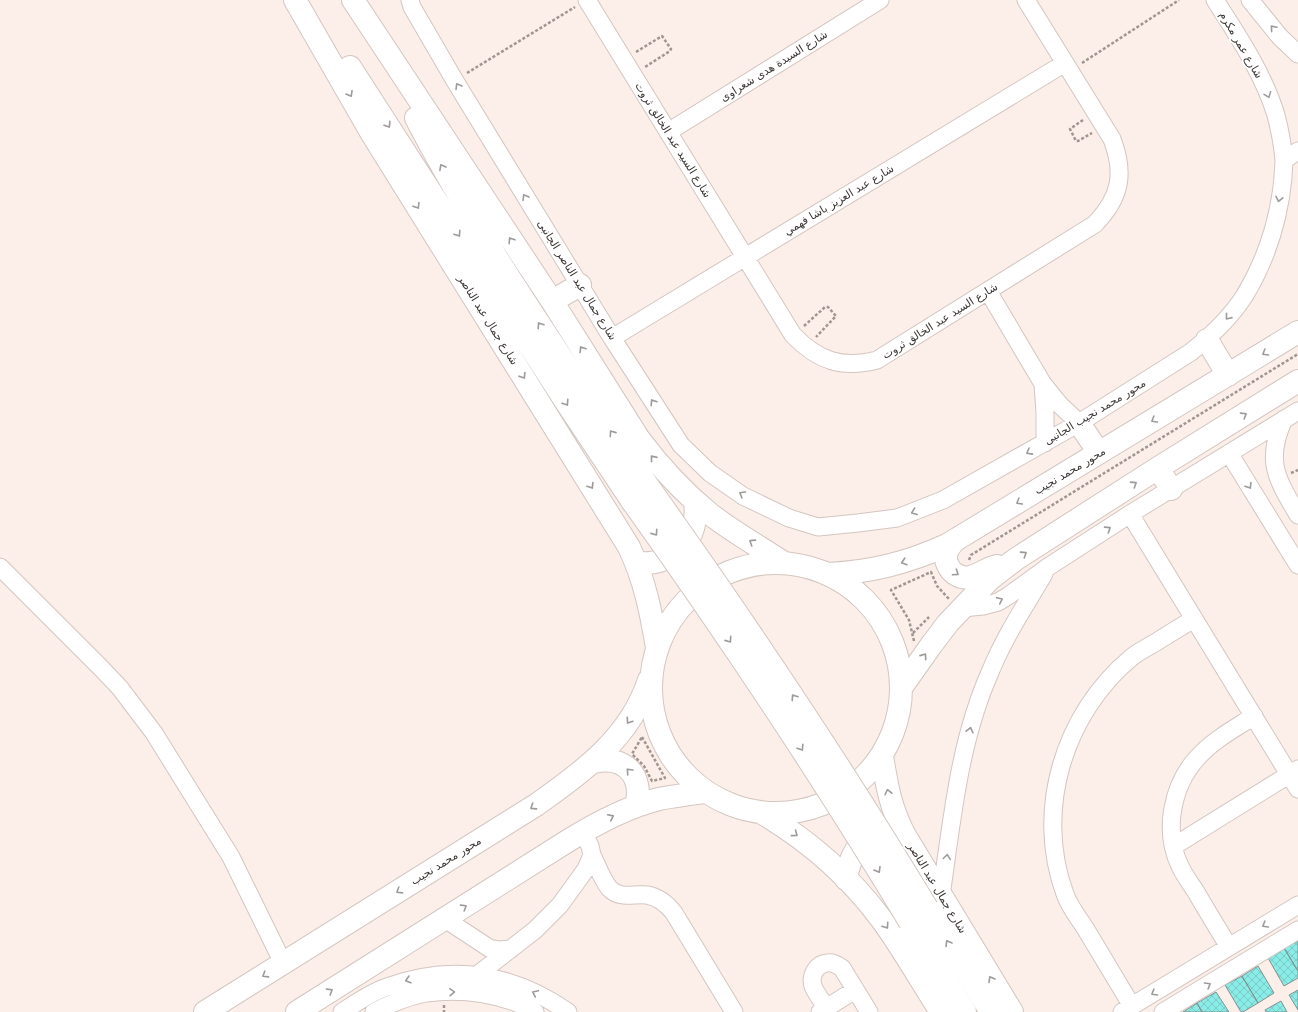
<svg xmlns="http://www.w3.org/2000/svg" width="1298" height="1012" font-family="'DejaVu Sans','Noto Naskh Arabic',sans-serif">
	<defs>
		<pattern id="building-cross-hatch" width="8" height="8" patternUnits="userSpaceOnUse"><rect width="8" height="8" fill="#8aece6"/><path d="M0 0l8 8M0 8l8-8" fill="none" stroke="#78cbc6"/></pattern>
	</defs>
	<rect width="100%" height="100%" fill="#fceee8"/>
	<!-- building -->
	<path fill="url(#building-cross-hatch)" stroke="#839291" d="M1298 941V971L1284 948Z
		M1284 948 1298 971V978L1284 986 1268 958Z
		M1258 966 1274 993 1258 1003 1242 976Z
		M1242 976 1258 1003 1243 1012H1241L1225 985Z
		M1298 990V1010L1289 995Z
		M1216 992 1229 1012H1202L1197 1003Z
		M1281 1001 1287 1012H1266L1265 1010Z
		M1197 1003 1202 1012H1183Z"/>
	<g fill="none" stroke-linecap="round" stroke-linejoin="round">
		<defs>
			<path id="minor" d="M410 0 412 7 455 81 612 338 681 445 710 473 743 496 789 518 818 527 858 523 897 518 943 500 1079 423 1191 352C1211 336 1231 317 1245 295 1266 260 1279 219 1283 178 1283 172 1284 165 1284 160 1283 147 1279 127 1276 115 1263 73 1238 36 1215 0
				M587 0 793 335C818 361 842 369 877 360L1095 224C1121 197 1125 173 1112 139L1026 0
				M1250 0 1280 37 1298 54
				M668 132 880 0
				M1284 160 1298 151
				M988 291 1043 384 1060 405 1079 423
				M612 338 1065 63
				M1043 384 1045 413V443
				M1284 419C1265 460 1276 478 1298 515
				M1229 453 1298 565
				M1130 514 1298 789
				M0 567 102 669 120 688 154 733 231 857 283 963
				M962 608 983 606 998 602 1008 596 1048 567 1130 514 1298 411
				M1174 846 1298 769
				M592 855C597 865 602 879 609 888 620 900 634 893 647 895 659 897 667 904 674 913L734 1012
				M941 896C952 820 959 741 991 670 1005 636 1025 606 1044 574
				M445 919 489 948 499 950 511 949
				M1229 947C1218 929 1207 911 1196 892 1191 884 1184 875 1180 866 1163 831 1172 786 1197 758 1213 740 1234 729 1254 716
				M476 976 535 930 560 905 586 869 592 855 590 846 583 832
				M1132 1006C1116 980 1101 954 1085 928 1078 917 1069 906 1065 894 1034 810 1064 713 1132 657 1138 652 1146 648 1153 644 1166 636 1180 627 1194 619
				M827 1008C822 1001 816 994 813 986 810 976 816 964 827 963 833 962 837 965 842 968L869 1012
				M342 1012C356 1003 371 992 387 987 451 964 512 973 568 1012
				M374 1012C390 1004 408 996 426 993 462 988 503 993 535 1012
				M820 1012 855 990
				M1122 1012 1298 905
				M1163 1012 1298 930"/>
			<path id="major" d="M295 0 372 134 629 547C645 581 651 612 657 648
				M353 0 552 301 639 439C660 467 683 492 710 514 733 532 760 547 784 563
				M350 67 568 405 632 501
				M416 118C441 167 469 213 498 260 547 337 598 413 650 489
				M552 301 580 285
				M1207 340 1228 375
				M1079 423 1099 453
				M1158 468 1171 489
				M954 541C948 548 944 554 947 563 949 568 952 573 957 575 971 583 983 569 997 566
				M651 688a125 125 0 1 1 250 0a125 125 0 1 1-250 0Z
				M637 563C674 566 700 539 695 502
				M828 574C871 572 907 563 947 545L1298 332
				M901 688 932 644 948 623 990 579 1016 559 1158 468 1298 381
				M882 756C887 786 890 806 904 834L1012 1012
				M594 762C625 755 644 776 636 806
				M762 813C808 840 850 877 882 920 903 949 921 981 941 1012
				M846 879C849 859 858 842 875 831
				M927 908 991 1012
				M910 922 965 1012
				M205 1012 536 805C583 772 630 738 649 680
				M297 1012 566 842C595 824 626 807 659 799 674 796 690 794 705 792"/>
		</defs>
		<!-- minor casing -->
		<use href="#minor" stroke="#d3c6c0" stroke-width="19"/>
		<!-- major casing -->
		<use href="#major" stroke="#d3c6c0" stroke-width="24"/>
		<!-- path -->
		<path stroke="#9f9591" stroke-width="2.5" stroke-dasharray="3 2" stroke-linecap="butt" d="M636 52 662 36 671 49 670 51 645 67
			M1082 63 1179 0
			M467 73 575 7
			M1083 120 1070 129 1076 141H1078L1092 133
			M804 326 825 307H828L836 316 816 337
			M1291 473 1298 470
			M969 560 971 555 1298 354
			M913 633 929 617
			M914 641 909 620 891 590 931 572 937 586 949 599
			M642 737 665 778 652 781 644 766 632 754Z
			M444 1005V1012"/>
		<!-- minor -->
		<use href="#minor" stroke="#fff" stroke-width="17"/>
		<!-- major -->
		<use href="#major" stroke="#fff" stroke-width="22"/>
		<defs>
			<path id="major-bridge" d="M650 489C747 625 840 764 927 908
				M632 501C730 638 823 778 910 922"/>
		</defs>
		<!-- major-bridge casing -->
		<use href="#major-bridge" stroke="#d3c6c0" stroke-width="24" stroke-linecap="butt"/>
		<!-- major-bridge -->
		<use href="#major-bridge" stroke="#fff" stroke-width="22"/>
	</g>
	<!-- one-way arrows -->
	<defs><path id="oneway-chevron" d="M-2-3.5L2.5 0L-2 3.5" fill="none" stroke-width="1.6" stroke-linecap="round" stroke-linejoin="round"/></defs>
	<g stroke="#9d9a9a">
		<use href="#oneway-chevron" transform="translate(1273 28) rotate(-131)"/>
		<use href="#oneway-chevron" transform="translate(458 86) rotate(-121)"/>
		<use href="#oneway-chevron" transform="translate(350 94) rotate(60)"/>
		<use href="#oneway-chevron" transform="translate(1268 95) rotate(69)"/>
		<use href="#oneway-chevron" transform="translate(388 125) rotate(57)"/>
		<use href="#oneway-chevron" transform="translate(442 167) rotate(-119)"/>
		<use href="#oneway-chevron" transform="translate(525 197) rotate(-121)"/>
		<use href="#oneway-chevron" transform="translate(1279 199) rotate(102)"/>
		<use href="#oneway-chevron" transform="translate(417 206) rotate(58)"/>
		<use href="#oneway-chevron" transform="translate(458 234) rotate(57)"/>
		<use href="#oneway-chevron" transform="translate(511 240) rotate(-123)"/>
		<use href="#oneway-chevron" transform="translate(1228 317) rotate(129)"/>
		<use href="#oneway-chevron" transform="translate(540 325) rotate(-123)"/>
		<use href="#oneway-chevron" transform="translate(582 349) rotate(-122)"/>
		<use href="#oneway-chevron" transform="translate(1265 353) rotate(149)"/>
		<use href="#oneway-chevron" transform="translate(523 376) rotate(58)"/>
		<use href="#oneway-chevron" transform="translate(653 402) rotate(-123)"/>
		<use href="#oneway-chevron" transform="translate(566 403) rotate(57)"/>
		<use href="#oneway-chevron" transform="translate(1244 415) rotate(-32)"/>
		<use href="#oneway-chevron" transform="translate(1154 420) rotate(149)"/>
		<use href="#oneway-chevron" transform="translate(612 433) rotate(-125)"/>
		<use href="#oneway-chevron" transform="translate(1029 452) rotate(151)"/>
		<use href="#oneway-chevron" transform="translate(653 458) rotate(-129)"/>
		<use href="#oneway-chevron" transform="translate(1134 484) rotate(-33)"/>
		<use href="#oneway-chevron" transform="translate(591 486) rotate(58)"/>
		<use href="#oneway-chevron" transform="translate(1249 486) rotate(58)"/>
		<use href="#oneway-chevron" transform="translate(742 494) rotate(-149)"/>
		<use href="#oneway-chevron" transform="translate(1019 502) rotate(149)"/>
		<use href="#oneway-chevron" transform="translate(914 512) rotate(159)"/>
		<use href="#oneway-chevron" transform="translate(1108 529) rotate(-33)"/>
		<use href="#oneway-chevron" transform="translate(655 533) rotate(55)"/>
		<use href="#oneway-chevron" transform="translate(752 542) rotate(-147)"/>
		<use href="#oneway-chevron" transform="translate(1024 554) rotate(-33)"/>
		<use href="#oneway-chevron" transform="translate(904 562) rotate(163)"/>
		<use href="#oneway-chevron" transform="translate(956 573) rotate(34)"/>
		<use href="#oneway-chevron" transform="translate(1000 600) rotate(-25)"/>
		<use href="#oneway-chevron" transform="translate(729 640) rotate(55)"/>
		<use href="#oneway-chevron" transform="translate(924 656) rotate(-55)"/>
		<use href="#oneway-chevron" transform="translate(794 697) rotate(-124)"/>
		<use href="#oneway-chevron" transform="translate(629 721) rotate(124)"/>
		<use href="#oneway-chevron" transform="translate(970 730) rotate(-77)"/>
		<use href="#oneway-chevron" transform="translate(801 748) rotate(57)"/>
		<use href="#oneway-chevron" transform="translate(629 771) rotate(-133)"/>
		<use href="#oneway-chevron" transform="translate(888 792) rotate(-103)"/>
		<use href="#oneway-chevron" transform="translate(533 807) rotate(147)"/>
		<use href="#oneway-chevron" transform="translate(611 817) rotate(-26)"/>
		<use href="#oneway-chevron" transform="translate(795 834) rotate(37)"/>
		<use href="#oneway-chevron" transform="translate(947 857) rotate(-82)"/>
		<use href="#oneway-chevron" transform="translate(878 870) rotate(59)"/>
		<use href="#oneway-chevron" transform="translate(399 891) rotate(148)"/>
		<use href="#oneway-chevron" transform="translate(464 907) rotate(-32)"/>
		<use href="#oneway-chevron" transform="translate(1265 925) rotate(149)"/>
		<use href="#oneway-chevron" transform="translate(886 926) rotate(56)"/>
		<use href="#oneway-chevron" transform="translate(948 943) rotate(-121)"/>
		<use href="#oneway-chevron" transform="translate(265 975) rotate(148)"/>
		<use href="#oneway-chevron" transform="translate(991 979) rotate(-121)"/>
		<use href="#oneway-chevron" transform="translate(408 980) rotate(164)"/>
		<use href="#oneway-chevron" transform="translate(1208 985) rotate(-31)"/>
		<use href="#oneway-chevron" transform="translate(330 991) rotate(-32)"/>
		<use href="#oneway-chevron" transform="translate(452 992) rotate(-4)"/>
		<use href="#oneway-chevron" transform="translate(535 993) rotate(-155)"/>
		<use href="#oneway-chevron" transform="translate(1154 993) rotate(149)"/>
	</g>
	<g text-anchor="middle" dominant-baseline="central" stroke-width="3.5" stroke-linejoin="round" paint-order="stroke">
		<!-- street labels -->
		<g font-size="11" fill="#3b3634" stroke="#fff">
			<text transform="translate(1241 45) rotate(60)">شارع عمر مكرم</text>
			<text transform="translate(774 66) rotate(-32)">شارع السيدة هدى شعراوى</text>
			<text transform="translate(673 140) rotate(58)">شارع السيد عبد الخالق ثروت</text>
			<text transform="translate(839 200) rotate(-31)">شارع عبد العزيز باشا فهمي</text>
			<text transform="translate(577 280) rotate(58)">شارع جمال عبد الناصر الجانبى</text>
			<text transform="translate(488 320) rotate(58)">شارع جمال عبد الناصر</text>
			<text transform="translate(940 321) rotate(-32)">شارع السيد عبد الخالق ثروت</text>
			<text transform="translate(1095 412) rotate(-31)">محور محمد نجيب الجانبى</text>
			<text transform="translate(1070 471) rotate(-31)">محور محمد نجيب</text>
			<text transform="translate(446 861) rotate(-32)">محور محمد نجيب</text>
			<text transform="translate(937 888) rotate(59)">شارع جمال عبد الناصر</text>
		</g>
	</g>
</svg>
